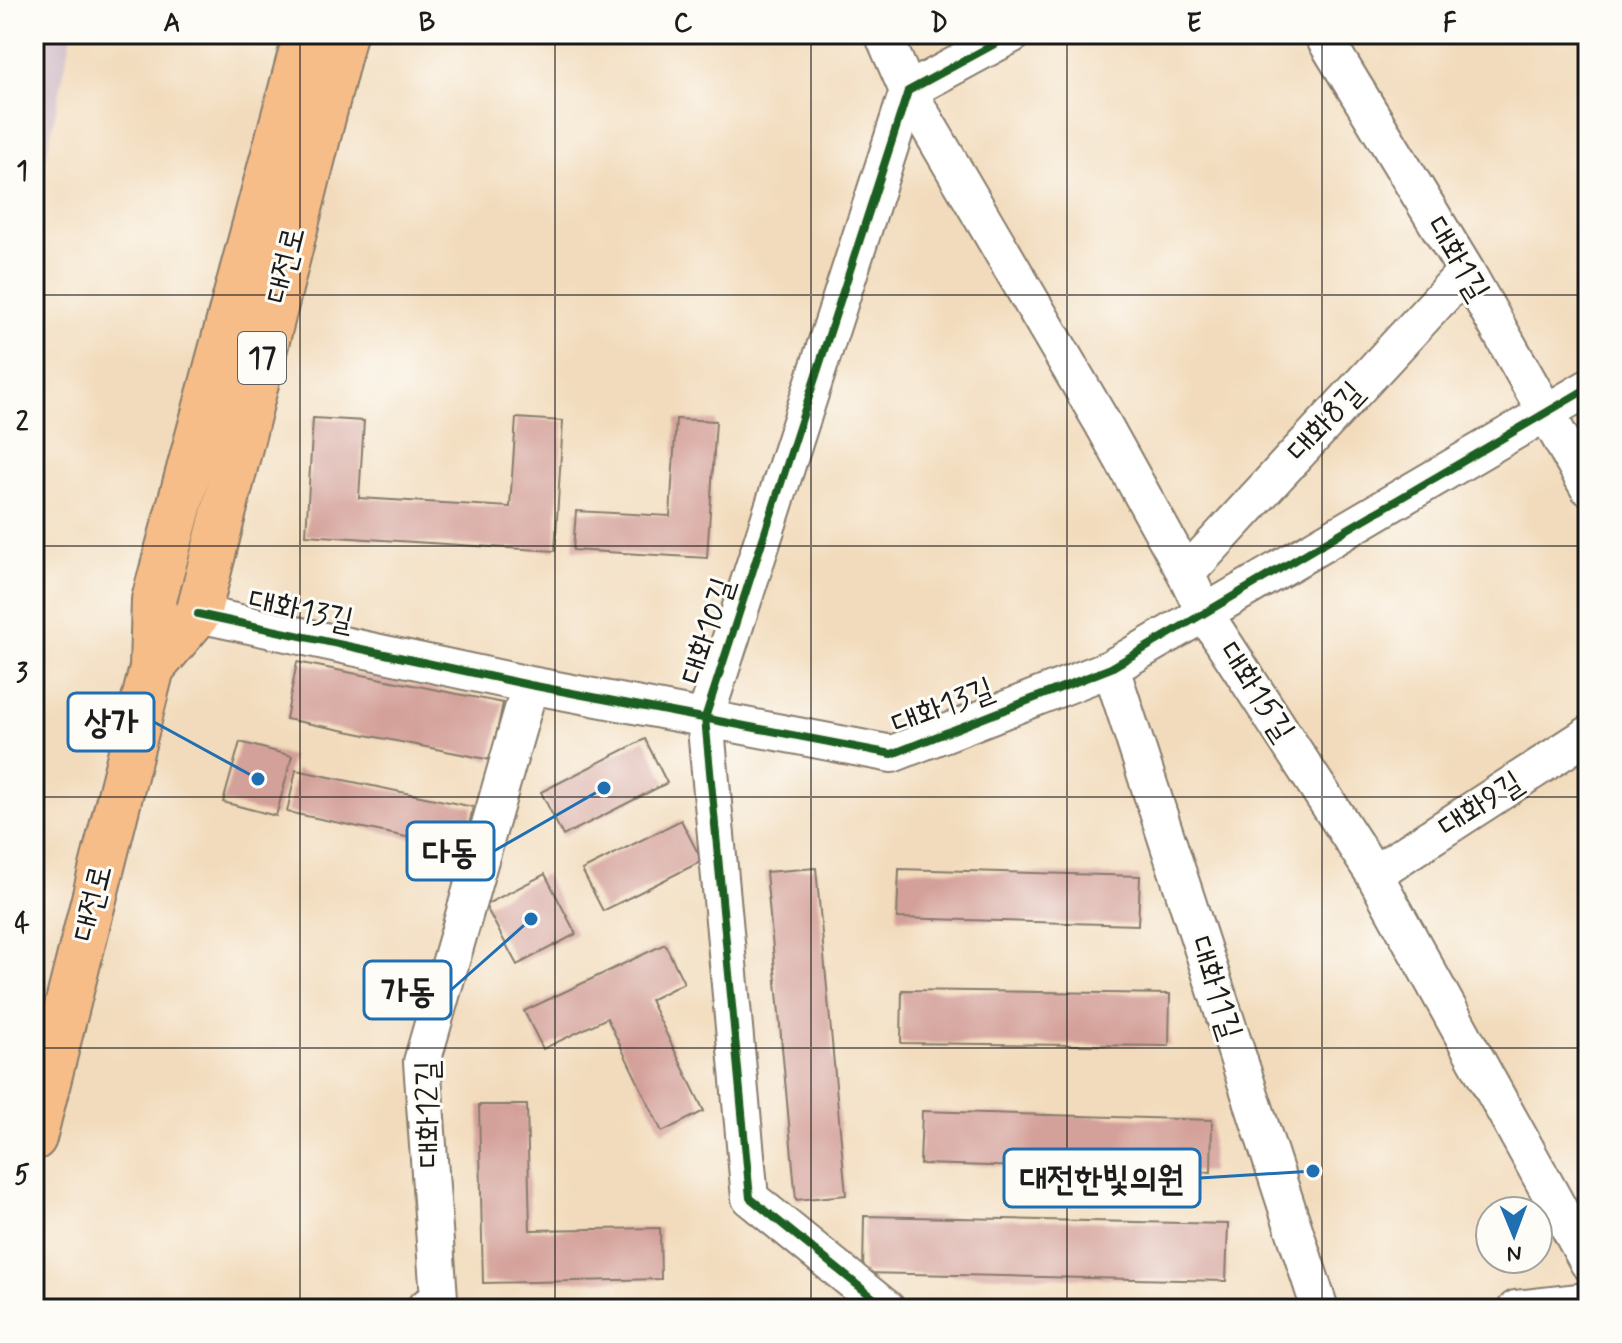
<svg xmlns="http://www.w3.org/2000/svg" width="1622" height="1343" font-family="Mynerve,'Poor Story',sans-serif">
	<rect width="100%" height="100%" fill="#fdfcf7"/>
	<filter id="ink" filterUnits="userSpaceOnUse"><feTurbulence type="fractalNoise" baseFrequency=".0125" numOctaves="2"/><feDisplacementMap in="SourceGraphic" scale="16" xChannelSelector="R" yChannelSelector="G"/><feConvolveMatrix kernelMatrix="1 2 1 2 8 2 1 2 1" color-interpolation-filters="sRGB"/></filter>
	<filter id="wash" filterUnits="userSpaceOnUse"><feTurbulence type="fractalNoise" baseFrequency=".006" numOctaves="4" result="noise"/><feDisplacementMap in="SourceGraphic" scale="32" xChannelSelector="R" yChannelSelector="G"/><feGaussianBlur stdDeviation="1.8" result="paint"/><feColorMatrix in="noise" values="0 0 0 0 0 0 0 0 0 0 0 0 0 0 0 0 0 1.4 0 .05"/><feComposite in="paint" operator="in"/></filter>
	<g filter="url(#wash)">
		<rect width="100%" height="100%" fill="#f2dbbc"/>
		<!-- industrial -->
		<path fill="#d2bdc8" d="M34 34H72L34 214Z"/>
		<g id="blocks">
			<!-- building -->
			<path fill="#d4a19a" d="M313 418 364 421 359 498 510 507 516 418 563 421 555 551 306 535Z
				M676 419 716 421 707 558 573 550 576 511 670 516Z
				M297 662 503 703 491 760 286 719Z
				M645 739 667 783 563 836 541 792Z
				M240 742 292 756 276 816 223 802Z
				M296 770 473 807 464 849 287 812Z
				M681 820 702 861 603 911 582 870Z
				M816 868 846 1195 796 1200 766 872Z
				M899 869 1140 876 1138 925 897 918Z
				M545 874 576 934 517 965 485 905Z
				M665 944 684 983 650 1000 704 1111 662 1132 607 1018 543 1049 524 1011Z
				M902 990 1170 994 1169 1046 901 1043Z
				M479 1105H527L530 1230 660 1228 661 1279 483 1283Z
				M922 1111 1212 1120 1211 1172 920 1164Z
				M864 1216 1228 1224 1226 1281 863 1273Z"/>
		</g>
	</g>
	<g filter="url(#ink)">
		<use href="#blocks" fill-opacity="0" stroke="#877c6c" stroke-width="2"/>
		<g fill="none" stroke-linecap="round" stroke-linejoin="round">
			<defs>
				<path id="street" d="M883 34 908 91 1103 424 1186 574 1205 614 1374 874 1588 1262
					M1322 34 1466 271 1588 487
					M1186 574 1466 271
					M198 614 530 685 892 754 1111 668 1588 388
					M1111 668 1320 1309
					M1374 874 1588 735
					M424 1309 439 1298 422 1062 530 685
					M887 1309 750 1198 705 718 908 91 1013 34
					M1516 1309 1588 1301"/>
				<path id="primary" d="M152 668 198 614 344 34
					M34 1138 152 668 154 600 306 34"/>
			</defs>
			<!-- street casing -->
			<use href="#street" stroke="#877c6c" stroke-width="40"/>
			<!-- primary casing -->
			<use href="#primary" stroke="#877c6c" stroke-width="48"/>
			<!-- street -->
			<use href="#street" stroke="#fff" stroke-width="36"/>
			<!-- primary -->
			<use href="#primary" stroke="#f7bd88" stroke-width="44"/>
			<defs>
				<path id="cycleway" d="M198 614 530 685 892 754 1111 668 1588 388
					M887 1309 750 1198 705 718 908 91 1013 34"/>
			</defs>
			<!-- cycleway casing -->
			<use href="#cycleway" stroke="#fdfcf7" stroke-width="13"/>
			<!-- cycleway -->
			<use href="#cycleway" stroke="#1b5e20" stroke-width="8"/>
		</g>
	</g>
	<!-- grid -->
	<path fill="none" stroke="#1c1c1c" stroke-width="2" stroke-opacity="0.55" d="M300 34V1309M555 34V1309M811 34V1309M1067 34V1309M1322 34V1309M34 295H1588M34 546H1588M34 797H1588M34 1048H1588"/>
	<g text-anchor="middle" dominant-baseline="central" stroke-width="6" stroke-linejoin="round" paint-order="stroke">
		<!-- shield labels -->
		<rect fill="#fdfcf7" stroke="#605f5e" stroke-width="2" x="238" y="332" width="48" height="52" rx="6"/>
		<g font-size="30" font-weight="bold" fill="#1c1c1c">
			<text x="262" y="358">17</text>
		</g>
		<!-- street labels -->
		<g font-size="32" fill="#1c1c1c" stroke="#fdfcf7">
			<text transform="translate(1457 259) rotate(59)">대화1길</text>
			<text transform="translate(286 265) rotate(-76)">대전로</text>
			<text transform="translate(1326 422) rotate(-47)">대화8길</text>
			<text transform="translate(301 611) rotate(12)">대화13길</text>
			<text transform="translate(708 631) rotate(-72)">대화10길</text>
			<text transform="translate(1256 692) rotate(57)">대화15길</text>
			<text transform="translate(943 707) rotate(-21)">대화13길</text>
			<text transform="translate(1481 805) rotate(-33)">대화9길</text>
			<text transform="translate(93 903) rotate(-76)">대전로</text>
			<text transform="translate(1215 988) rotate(72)">대화11길</text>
			<text transform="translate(429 1114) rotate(-91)">대화12길</text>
		</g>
	</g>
	<!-- callouts -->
	<path fill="none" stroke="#1f6fb2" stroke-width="3" d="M258 779L154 722M604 788L494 851M531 919L451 990M1313 1171L1200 1178"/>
	<g fill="#1f6fb2" stroke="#fdfcf7" stroke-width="3">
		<circle cx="258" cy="779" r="8"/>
		<circle cx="604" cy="788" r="8"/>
		<circle cx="531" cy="919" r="8"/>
		<circle cx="1313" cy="1171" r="8"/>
	</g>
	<g fill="#fdfcf7" stroke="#1f6fb2" stroke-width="3">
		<rect x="68" y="693" width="86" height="58" rx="8"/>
		<rect x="407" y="822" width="87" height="58" rx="8"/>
		<rect x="364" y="961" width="87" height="58" rx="8"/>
		<rect x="1004" y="1149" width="196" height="58" rx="8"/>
	</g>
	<g font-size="34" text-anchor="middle" font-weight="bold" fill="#1c1c1c">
		<text x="111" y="733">상가</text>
		<text x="450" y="863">다동</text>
		<text x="408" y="1002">가동</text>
		<text x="1102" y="1190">대전한빛의원</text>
	</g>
	<!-- margin -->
	<rect width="1622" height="1343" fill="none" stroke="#fdfcf7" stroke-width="88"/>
	<!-- north arrow -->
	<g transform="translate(1514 1235) rotate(179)"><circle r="38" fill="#fdfcf7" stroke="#a3a29f" stroke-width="2"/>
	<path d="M0-6L14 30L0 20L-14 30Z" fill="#1f6fb2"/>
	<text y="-12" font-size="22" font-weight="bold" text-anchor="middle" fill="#1c1c1c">N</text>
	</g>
	<rect x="44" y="44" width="1534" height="1255" fill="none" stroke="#1c1c1c" stroke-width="3"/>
	<g font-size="26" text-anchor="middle" font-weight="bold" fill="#1c1c1c">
		<text x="172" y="31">A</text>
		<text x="427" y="31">B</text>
		<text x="683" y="31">C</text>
		<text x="939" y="31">D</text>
		<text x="1194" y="31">E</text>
		<text x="1450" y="31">F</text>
		<text x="22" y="179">1</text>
		<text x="22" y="430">2</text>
		<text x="22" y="681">3</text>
		<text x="22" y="932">4</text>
		<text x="22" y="1183">5</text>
	</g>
</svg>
